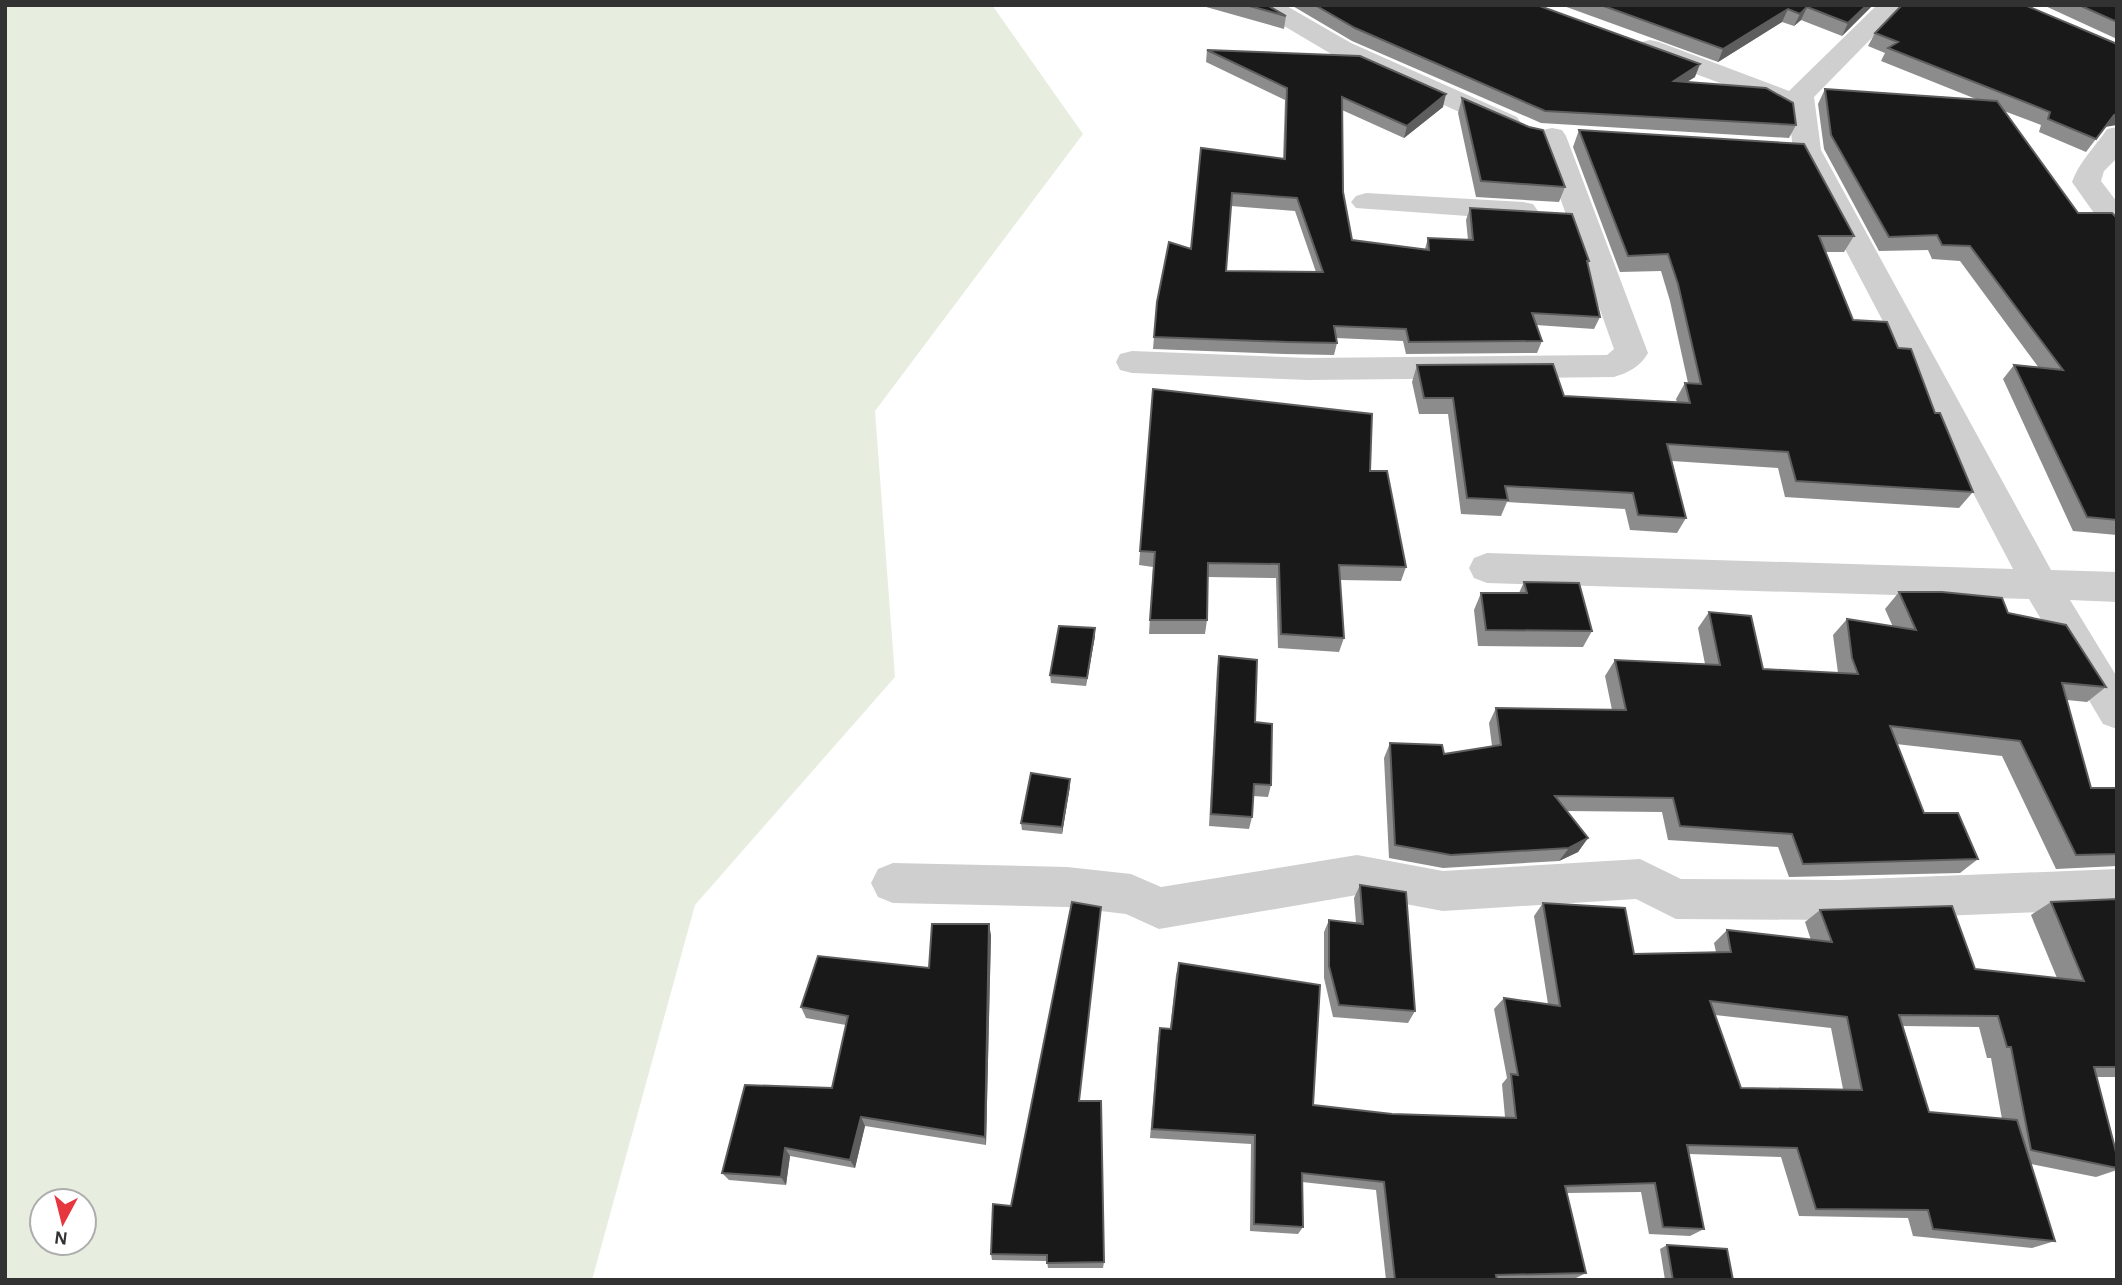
<svg xmlns="http://www.w3.org/2000/svg" width="2122" height="1285" font-family="'Alegreya Sans',sans-serif">
	<rect width="100%" height="100%" fill="#fff"/>
	<!-- green -->
	<path fill="#e7eee0" fill-rule="evenodd" d="M5 5H992L1083 134 875 411 895 677 695 905 592 1280H5ZM42 1201H84V1243H42Z"/>
	<g fill="none" stroke-linecap="round" stroke-linejoin="round">
		<!-- minor -->
		<path fill="#cfcfcf" fill-rule="evenodd" d="M1254 5H1285L1351 43 1517 117 1521 123 1517 129 1507 131 1497 129 1333 55 1257 10Z
			M1877 5H1904L1814 97 1821 150 2051 570 2117 572V602L2070 600 2117 677V729L2103 724 2029 599 1487 583 1474 578 1469 568 1474 558 1487 553 2013 569 1793 150 1789 114 1761 98 1641 54 1637 48 1641 42 1650 40 1659 42 1789 91Z
			M2117 127V158L2104 171 2101 181 2117 202V232L2106 230 2072 182C2079 162 2095 147 2107 129Z
			M1552 128 1562 130 1566 136 1648 353C1641 366 1628 373 1614 377L1308 380 1132 373 1120 370 1116 362 1120 354 1132 351 1308 358 1607 355 1614 349 1538 136 1542 130Z
			M1366 193 1523 202 1533 204 1538 211 1533 218 1523 220 1356 208 1351 202 1356 196Z
			M1357 855 1443 871 1640 859 1681 879 1840 880 2117 869V909L1840 920 1676 919 1636 899 1443 911 1357 895 1159 929 1126 914 1067 907 893 903 878 897 871 883 878 869 893 863 1067 867 1131 874 1161 887Z"/>
	</g>
	<!-- wall -->
	<path fill="#8c8c8c" fill-rule="evenodd" d="M1199 5H1267L1286 16 1284 29Z
		M1291 5H1537L1695 77 1687 82 1796 125 1789 138 1541 123 1352 41Z
		M1561 5H1873L1842 36 1801 20 1794 26 1782 22 1718 62Z
		M1902 5 2105 127 2086 152 2039 132 2041 125 2004 111 2078 213 2117 218V535L2073 531 2003 379 2014 365 2039 368 1960 261 1932 259 1928 250 1879 251 1824 149 1818 104 1825 89 1976 99 1881 61 1885 53 1868 46 1875 33Z
		M2043 5H2117V39Z
		M1207 50 1443 107 1404 138 1342 110 1343 192 1352 240 1425 249 1428 238 1468 240 1466 220 1470 208 1589 261 1587 265 1600 317 1594 329 1536 325 1542 341 1537 353 1406 354 1403 341 1336 338 1337 343 1334 355 1285 354 1153 349 1157 302 1191 249 1201 148 1283 159 1285 100 1206 62ZM1231 206 1295 211 1316 272 1226 271Z
		M1462 98 1565 187 1559 202 1476 197 1458 113Z
		M1579 130 1854 236 1844 252H1826L1853 320 1898 348 1935 413 1973 492 1959 508 1785 497 1778 468 1672 461 1686 518 1677 533 1630 530 1625 509 1507 502 1501 516 1461 514 1448 414H1419L1412 382 1417 365 1564 396 1677 403 1676 399 1685 383H1688L1670 301 1661 271 1620 272 1573 147Z
		M1153 389 1370 471 1406 567 1401 581 1340 580 1344 638 1339 652 1278 648 1276 578 1207 577V620L1205 634H1149L1153 567 1139 565Z
		M1524 582 1592 631 1583 647 1478 646 1474 610 1481 593H1519Z
		M1899 592 2008 613 2106 687 2087 702 2067 700 2091 788H2117V866L2056 869 2002 756 1896 744 1924 813 1978 859 1960 873 1789 877 1778 847 1668 840 1662 812 1566 811 1588 838 1578 852 1559 861 1443 868 1389 858 1384 758 1390 743 1444 754 1492 746 1489 723 1496 708 1612 710 1605 676 1615 660 1705 664 1698 628 1709 612 1763 669 1838 673 1833 635 1847 619 1893 627 1885 609Z
		M1095 628V636L1086 686 1051 683 1050 675Z
		M1219 656 1271 785 1268 797 1253 796 1252 817 1249 829 1209 826 1217 669Z
		M1070 779V786L1062 834 1022 830 1021 823Z
		M1360 885 1415 1011 1408 1023 1333 1017 1324 978V932L1329 920 1356 923 1354 898Z
		M2117 899V1077H2097L2117 1156V1170L2096 1177 2031 1164 2055 1241 2032 1248 1913 1236 1908 1218 1799 1216 1781 1157 1689 1154 1704 1229 1690 1236 1649 1234 1641 1192 1567 1193 1586 1273 1574 1279 1386 1280 1376 1190 1302 1182 1303 1227 1298 1234 1250 1231 1251 1144 1150 1138 1158 1039 1160 1028 1170 1029 1176 975 1179 963 1313 1105 1392 1114 1505 1117 1502 1084 1507 1078 1494 1009 1504 998 1548 1004 1534 916 1543 903 1634 954 1716 952 1714 943 1727 930 1811 940 1805 922 1820 910 1975 969 2057 978 2031 915 2051 902ZM1715 1015 1831 1028 1843 1089 1741 1088ZM1903 1026 1979 1027 1987 1058H1991L2002 1119 1929 1112Z
		M1101 907 1079 1101 1104 1262 1103 1268H1048L1047 1261 992 1260 991 1254 1011 1206Z
		M991 935 986 1145 865 1126 855 1168 790 1156 786 1185 729 1180 722 1173 832 1088 846 1025 806 1018 801 1007 929 968Z
		M1667 1245 1733 1280H1665L1660 1249Z"/>
	<!-- shaded-wall -->
	<path fill="#5e5e5e" d="M1867 5H1873L1842 36 1848 23Z
		M1807 7 1801 20 1794 26 1800 14Z
		M1788 9 1782 22 1718 62 1723 49Z
		M1700 64 1695 77 1668 93 1674 81Z
		M1446 94 1443 107 1404 138 1407 126Z
		M2117 114V125L2105 127 2086 152 2114 115Z
		M1095 628V636L1086 686 1087 678Z
		M1070 779V786L1062 834V827Z
		M1588 838 1578 852 1559 861 1569 848Z
		M989 924 991 935 986 1145 985 1137Z
		M861 1117 865 1126 855 1168 850 1160Z
		M785 1148 790 1156 786 1185 781 1177Z"/>
	<!-- building -->
	<path fill="#191919" stroke="#5e5e5e" stroke-width="2" fill-rule="evenodd" d="M1246 5H1267L1286 16Z
		M1315 5H1537L1700 64 1674 81 1766 88 1793 103 1796 125 1545 111 1355 28Z
		M1601 5H1867L1848 23 1807 7 1800 14 1788 9 1723 49Z
		M1902 5H2025L2117 44V114L2114 115 2096 139 2048 119 2050 112 1888 48 1898 42 1875 33Z
		M2079 5H2117V22Z
		M1207 50 1360 56 1446 94 1407 126 1342 97 1343 192 1352 240 1429 250 1428 238 1473 240 1470 208 1572 214 1589 261H1587L1600 317 1532 313 1542 341 1409 342 1406 329 1334 326 1337 343 1287 342 1154 337 1157 302 1169 242 1191 249 1201 148 1285 159 1287 88ZM1232 193 1297 198 1323 272 1226 271Z
		M1825 89 1997 101 2078 213H2112L2117 218V520L2087 517 2014 365 2063 370 1970 246 1942 245 1937 235 1889 237 1831 135Z
		M1462 98 1529 127 1543 130 1565 187 1481 181Z
		M1579 130 1804 144 1854 236H1819L1853 320 1887 322 1898 348 1911 349 1935 413H1940L1973 492 1796 481 1788 452 1667 444 1686 518 1638 515 1633 493 1505 486 1508 500 1467 498 1453 398H1424L1417 365 1553 364 1564 396 1690 403 1685 383 1701 384 1678 284 1668 254 1628 256Z
		M1153 389 1372 414 1370 471H1387L1406 567 1339 565 1344 638 1281 634 1279 564 1208 563 1207 620H1150L1155 552 1140 551Z
		M1524 582 1579 583 1592 631 1486 630 1481 593H1527Z
		M1899 592H1942L2002 598 2008 613 2066 625 2106 687 2062 683 2091 788H2117V854L2076 855 2020 741 1890 726 1924 813H1958L1978 859 1803 864 1792 834 1680 826 1673 798 1555 796 1588 838 1569 848 1451 855 1395 845 1390 743 1442 745 1444 754 1501 745 1496 708 1626 710 1615 660 1720 665 1709 612 1751 616 1763 669 1858 674 1852 658 1847 619 1916 630Z
		M1059 626 1095 628 1087 678 1050 675Z
		M1219 656 1257 660 1255 722 1272 724 1271 785 1254 784 1252 817 1211 814Z
		M1031 773 1070 779 1062 827 1021 823Z
		M1360 885 1406 892 1415 1011 1339 1005 1329 966V920L1363 924Z
		M2117 899V1067H2094L2117 1156V1168L2031 1150 2011 1047H2007L1998 1016 1899 1015 1929 1112 2017 1120 2055 1241 1933 1229 1928 1210 1816 1209 1797 1148 1687 1145 1704 1229 1663 1227 1655 1183 1565 1186 1586 1273 1496 1275 1497 1280H1395L1384 1182 1302 1173 1303 1227 1254 1224 1255 1135 1152 1129 1160 1028 1171 1029 1179 963 1320 985 1313 1105 1392 1114 1516 1118 1511 1074 1518 1075 1504 998 1560 1006 1543 903 1625 908 1634 954 1731 952 1727 930 1832 942 1820 910 1952 906 1975 969 2084 981 2051 902ZM1710 1001 1847 1017 1862 1090 1741 1088Z
		M1072 902 1101 907 1079 1101H1101L1104 1262 1047 1263V1255L991 1254 993 1204 1011 1206Z
		M932 924H989L985 1137 861 1117 850 1160 785 1148 781 1177 722 1173 745 1085 832 1088 848 1016 801 1007 818 956 929 968Z
		M1667 1245 1727 1249 1733 1280H1673Z"/>
	<!-- border -->
	<rect width="2122" height="1285" fill="none" stroke="#323232" stroke-width="14"/>
	<!-- north arrow -->
	<g transform="translate(63 1222) rotate(187)"><circle r="33" fill="#ffffff" stroke="#adadad" stroke-width="2"/>
	<path d="M0-5L12 26L0 18L-12 26Z" fill="#e6373e"/>
	<text y="-10" font-size="19" font-weight="bold" text-anchor="middle" fill="#323232">N</text>
	</g>
</svg>
